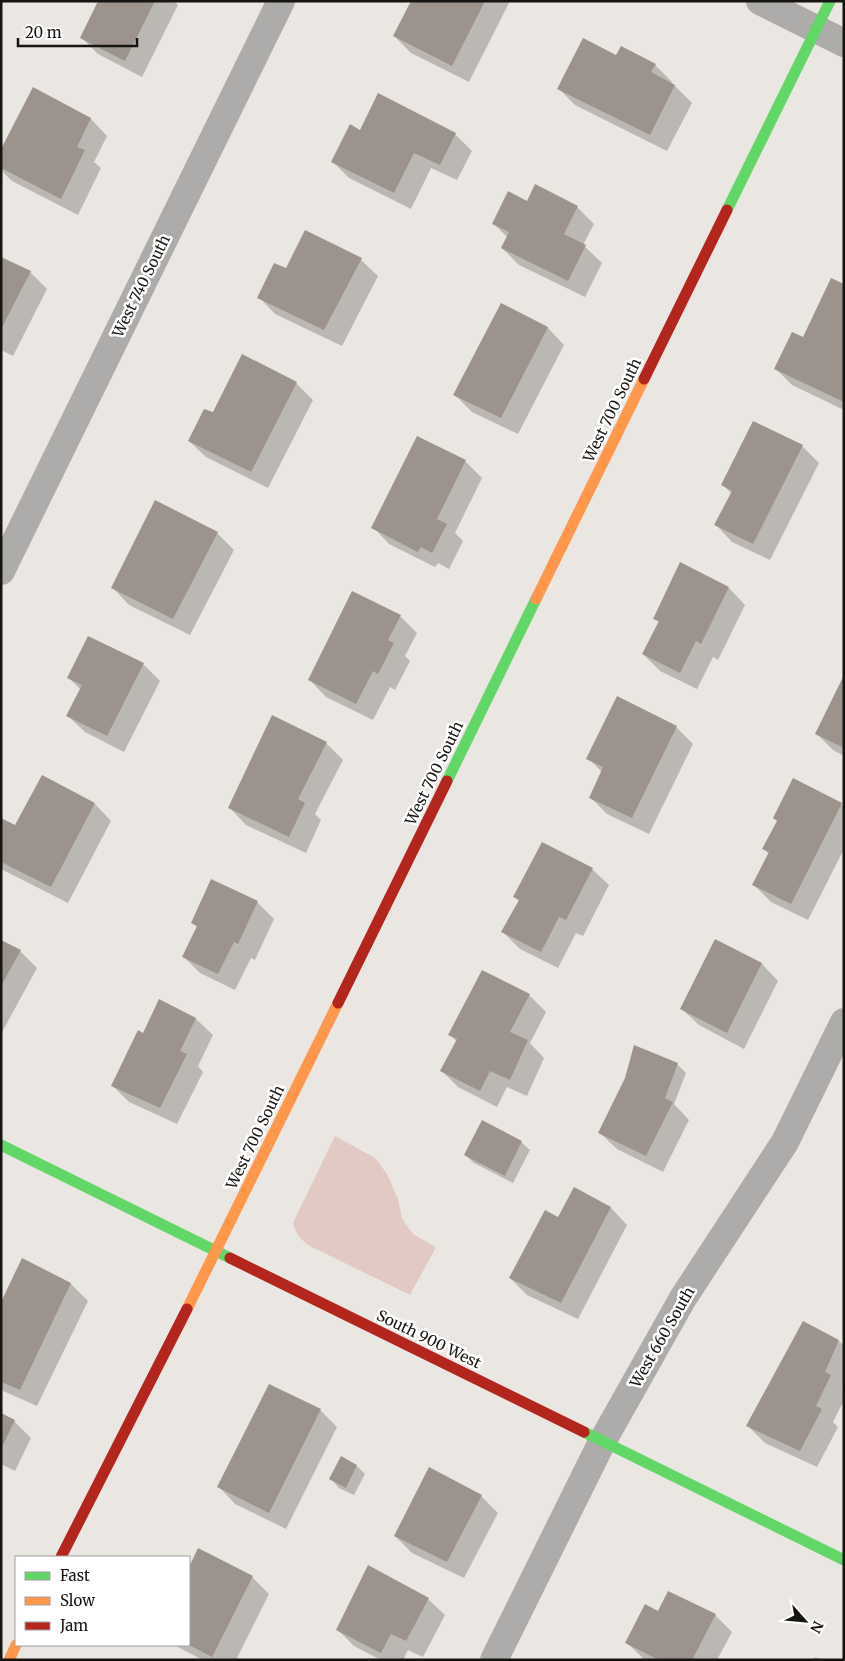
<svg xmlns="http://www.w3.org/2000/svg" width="845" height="1661" font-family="Merriweather,serif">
	<rect width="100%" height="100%" fill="#eae6e2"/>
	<!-- green -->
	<path fill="#e3c9c4" d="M335 1136 375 1158 387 1174 398 1199 402 1218 407 1226 414 1235 436 1247 410 1295 310 1246C300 1239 296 1234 293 1223Z"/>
	<!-- shadow -->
	<path fill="#0003" d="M99 1H174L178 5 142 77 98 54 81 37Z
		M412 1H510L469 82 411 53 394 36Z
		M617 56 655 65 672 82 671 84 675 86 692 103 667 151 575 105 558 88Z
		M33 89 91 119 107 136 94 162 101 168 78 215 12 181 1 170V152Z
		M360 132 455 134 472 151 457 180 431 168 411 209 349 178 332 161Z
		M527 202 577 207 594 224 583 245 602 263 585 297 519 265 502 248 508 238 493 223Z
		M1 258 30 272 47 289 13 356 1 350Z
		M361 260 378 276 342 346 275 314 259 297 287 270Z
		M844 285V410L792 385 775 368 804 339Z
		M501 304 548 328 564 345 518 434 472 412 455 395Z
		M296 383 313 400 268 488 206 457 189 441 213 414Z
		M754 422 802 446 819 463 770 560 732 542 716 525 732 494 723 485Z
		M465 461 482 478 455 533 463 541 449 569 438 563 435 567 389 544 373 527Z
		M217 533 234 550 190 635 129 605 113 588Z
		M680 564 729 588 745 605 718 660 713 657 697 689 660 671 643 654 659 623 655 618Z
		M400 616 417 633 405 656 410 661 395 690 390 687 373 720 326 697 310 680Z
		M143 664 160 681 124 752 85 732 68 716 81 690 69 678Z
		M844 678V756L833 750 816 733Z
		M676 727 693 744 649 834 607 814 590 797 602 772 588 758Z
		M326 743 343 760 315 814 321 820 306 853 246 825 230 808Z
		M42 776 95 804 111 821 68 903 1 869V819L16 827Z
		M841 804 844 807V849L808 920 771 902 754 885 769 854 764 849Z
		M592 869 609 885 583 936 576 933 558 968 520 949 503 932 519 901 515 897Z
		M257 902 274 919 255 960 251 958 235 990 200 973 184 957 198 928 192 922Z
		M716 940 762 964 778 981 744 1049 699 1025 682 1009Z
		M1 942 20 951 37 968 1 1034Z
		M529 995 546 1012 530 1043 544 1058 527 1096 507 1087 497 1107 458 1087 441 1070 457 1042 449 1034Z
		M160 1001 196 1019 213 1035 198 1066 203 1072 177 1124 129 1102 113 1086 143 1034Z
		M677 1064 686 1073 674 1104 689 1120 663 1172 617 1149 600 1133Z
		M521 1142 530 1150 513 1183 474 1163 465 1155Z
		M611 1208 627 1225 578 1319 527 1295 510 1278 558 1219Z
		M23 1259 71 1284 88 1301 37 1406 1 1390V1305Z
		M839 1341 844 1346V1384L842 1388 844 1389V1400L833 1422 838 1427 817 1467 765 1443 748 1426Z
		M320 1410 337 1427 286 1529 235 1504 219 1487Z
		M1 1415 14 1421 31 1438 15 1471 1 1464Z
		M357 1466 365 1474 354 1495 339 1488 331 1479Z
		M481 1496 498 1513 464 1578 412 1553 395 1536Z
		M199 1549 252 1577 269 1594 236 1660H203L174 1645H189V1570Z
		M428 1599 445 1615 423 1657 408 1650 403 1660H381L354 1646 337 1629Z
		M659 1612 715 1615 732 1632 717 1660H645L626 1642Z
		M815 1657 821 1660H813Z"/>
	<!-- building -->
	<path fill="#9c938d" d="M98 1H155L125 61 80 38Z
		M411 1H485L452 66 393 36Z
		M583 38 616 55 621 46 656 64 651 72 675 85 650 135 557 89Z
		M33 87 91 118 77 147 85 150 61 199 1 168V149Z
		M378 93 456 133 440 165 414 153 394 193 331 162 350 124 360 130Z
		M535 184 578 206 564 234 586 245 568 281 501 248 509 232 492 224 508 191 527 201Z
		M305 230 362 258 324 330 257 298 274 263 286 268Z
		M1 257 31 271 1 329Z
		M831 278 844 284V402L774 369 792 332 803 337Z
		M501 303 548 327 501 418 453 395Z
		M242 354 297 382 251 472 188 441 204 409 213 412Z
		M753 421 803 445 753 544 714 525 732 491 721 485Z
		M417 436 466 460 437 519 447 524 432 553 421 547 418 552 371 528Z
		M155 500 218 532 173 619 111 588Z
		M680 562 729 587 701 644 696 641 680 673 642 654 659 621 653 619Z
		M352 591 401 615 388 640 394 643 378 674 373 671 356 704 308 680Z
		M88 636 144 663 107 736 66 716 82 685 67 678Z
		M844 675V748L815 734Z
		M617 696 677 726 632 818 589 798 603 767 586 759Z
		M272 715 327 742 298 799 305 803 289 837 228 808Z
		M42 775 95 803 51 887 1 862V818L15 825Z
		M793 778 842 803 791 904 752 885 769 852 762 849 777 821 773 818Z
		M542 842 593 868 566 920 559 917 541 952 501 932 519 900 513 897Z
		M211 879 258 901 238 944 234 942 218 974 182 957 197 926 191 923Z
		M715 939 762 963 727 1033 680 1009Z
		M1 940 21 950 1 986Z
		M482 970 530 994 510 1032 528 1040 510 1080 490 1071 480 1091 440 1071 457 1039 448 1035Z
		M159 999 196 1018 180 1051 187 1054 160 1108 111 1086 138 1030 143 1033Z
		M634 1045 678 1063 665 1098 673 1102 646 1156 598 1133 625 1078Z
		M482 1120 522 1141 505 1176 464 1155Z
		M574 1187 611 1207 561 1303 509 1278 545 1210 558 1217Z
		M22 1258 71 1283 20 1390 1 1382V1302Z
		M803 1321 839 1340 825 1372 831 1375 816 1406 822 1409 800 1451 746 1426Z
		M269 1384 321 1409 269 1513 217 1487Z
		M1 1413 15 1420 1 1449Z
		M341 1456 357 1465 346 1488 329 1479Z
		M429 1467 482 1495 447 1562 394 1536Z
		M198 1548 253 1576 212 1657 189 1645V1567Z
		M368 1565 429 1598 406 1641 391 1634 381 1653 336 1630Z
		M668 1591 716 1614 692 1660H659L625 1643 645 1604 658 1611Z"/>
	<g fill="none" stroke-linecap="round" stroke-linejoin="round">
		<!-- street -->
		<path stroke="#aeacab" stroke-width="28" d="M760 1 844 43
			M1 571 281 1
			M494 1660 602 1442 683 1298 785 1142 844 1022"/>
		<!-- fast -->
		<path stroke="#63d668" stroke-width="11" d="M727 210 830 1
			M447 781 536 599
			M1 1145 230 1258
			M584 1432 844 1560"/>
		<!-- slow -->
		<path stroke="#ff974d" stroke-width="11" d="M536 599 644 379
			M187 1309 338 1003
			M9 1660 16 1645"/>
		<!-- jam -->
		<path stroke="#b3261e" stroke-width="11" d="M644 379 727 210
			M338 1003 447 781
			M230 1258 584 1432
			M61 1557 187 1309"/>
	</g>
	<g text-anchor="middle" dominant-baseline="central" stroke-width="5" stroke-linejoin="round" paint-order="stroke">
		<!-- street labels -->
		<g font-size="15" fill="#171512" stroke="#fff">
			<text transform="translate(141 286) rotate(-64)">West 740 South</text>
			<text transform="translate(612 410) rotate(-64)">West 700 South</text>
			<text transform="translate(434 773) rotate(-64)">West 700 South</text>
			<text transform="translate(255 1137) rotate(-64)">West 700 South</text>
			<text transform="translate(662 1337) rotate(-60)">West 660 South</text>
			<text transform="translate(429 1339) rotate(26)">South 900 West</text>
		</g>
	</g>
	<!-- border -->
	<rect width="845" height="1661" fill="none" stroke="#171512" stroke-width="5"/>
	<!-- legend -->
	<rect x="15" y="1556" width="175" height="90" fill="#ffffff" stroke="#a2a1a0"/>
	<rect x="25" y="1572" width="25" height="8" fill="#63d668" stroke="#a2a1a0"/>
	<text x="60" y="1581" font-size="15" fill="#171512">Fast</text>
	<rect x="25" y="1597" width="25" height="8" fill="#ff974d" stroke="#a2a1a0"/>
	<text x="60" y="1606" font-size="15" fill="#171512">Slow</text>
	<rect x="25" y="1622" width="25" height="8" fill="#b3261e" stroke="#a2a1a0"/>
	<text x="60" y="1631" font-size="15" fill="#171512">Jam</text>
	<!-- north arrow -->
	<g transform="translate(805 1621) rotate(117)" stroke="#ffffff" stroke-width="4" paint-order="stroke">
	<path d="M0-4L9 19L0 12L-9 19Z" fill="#171512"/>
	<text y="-8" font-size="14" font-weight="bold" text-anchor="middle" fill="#171512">N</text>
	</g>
	<!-- scale -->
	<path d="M18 38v8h119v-8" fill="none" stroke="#171512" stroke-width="2.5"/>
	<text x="25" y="38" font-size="15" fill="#171512" stroke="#ffffff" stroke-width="4" paint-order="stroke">20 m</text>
</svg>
